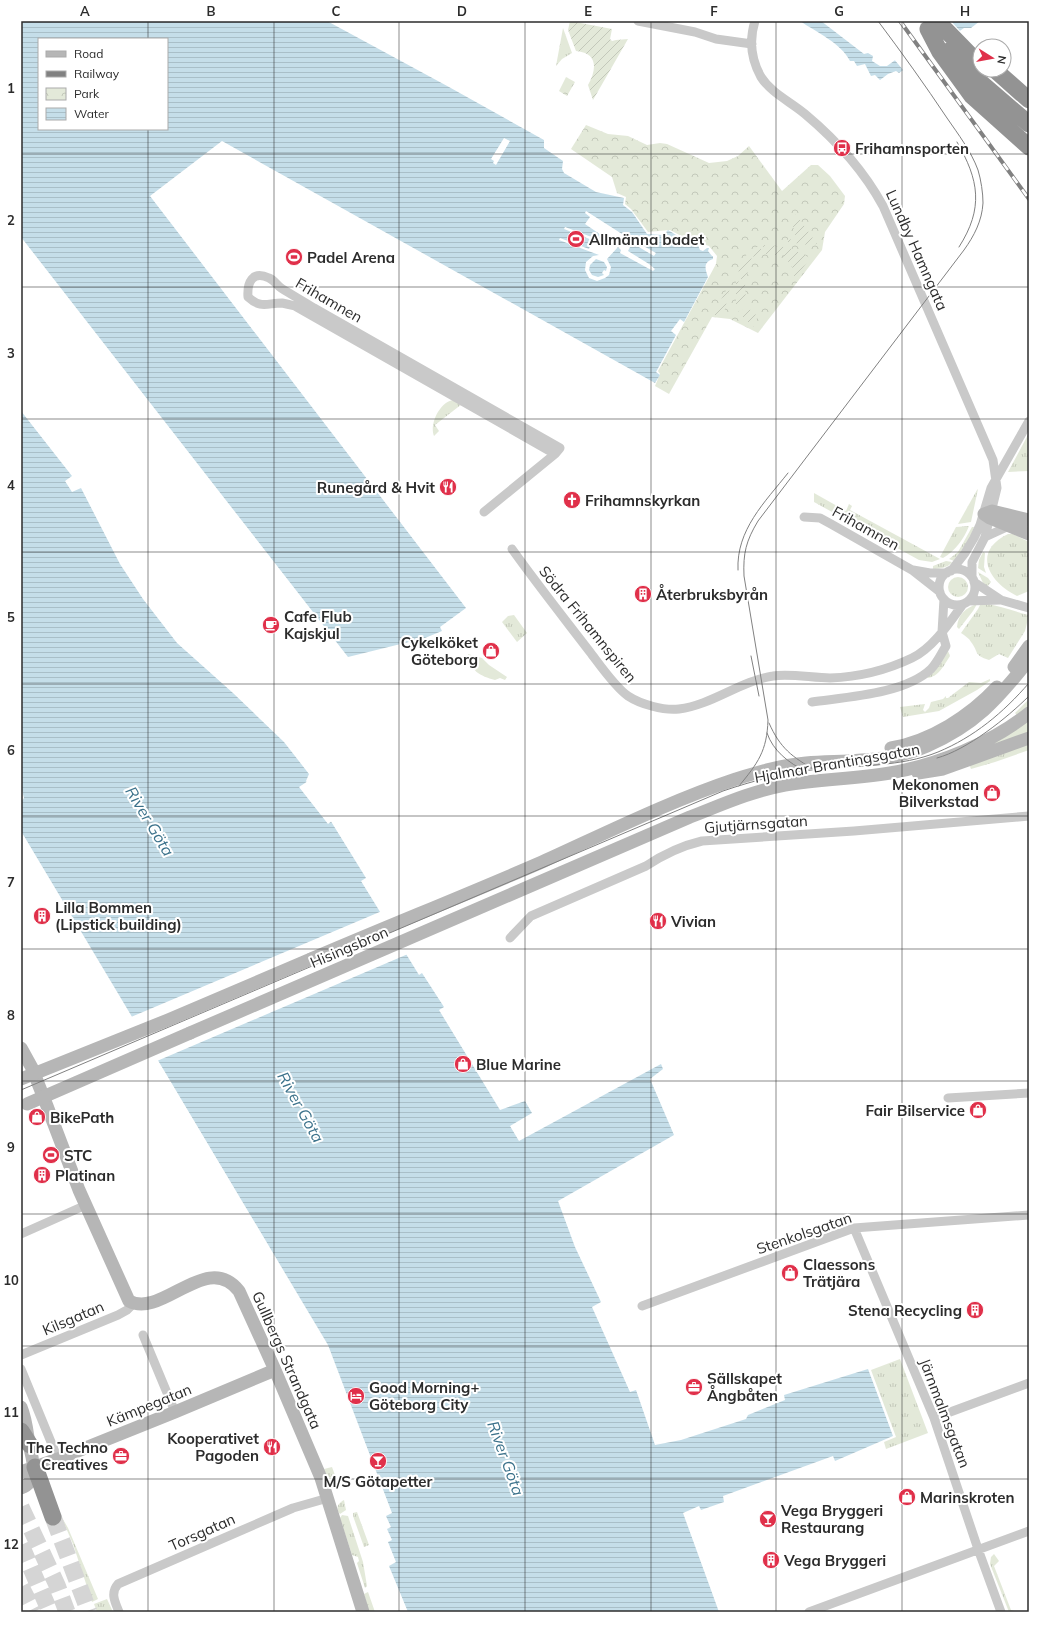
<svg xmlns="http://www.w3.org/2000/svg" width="1050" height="1633" font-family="Mulish,sans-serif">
	<defs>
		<pattern id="grass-tufts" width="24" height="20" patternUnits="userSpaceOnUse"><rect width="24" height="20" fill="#e3e9d9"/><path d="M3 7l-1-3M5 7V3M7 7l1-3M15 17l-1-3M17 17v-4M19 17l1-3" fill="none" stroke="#c3c8ba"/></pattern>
		<pattern id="park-crowns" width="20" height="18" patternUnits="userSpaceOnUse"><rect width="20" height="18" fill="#e3e9d9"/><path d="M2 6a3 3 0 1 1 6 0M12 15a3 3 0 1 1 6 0" fill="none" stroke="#c3c8ba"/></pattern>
		<pattern id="garden-furrows" width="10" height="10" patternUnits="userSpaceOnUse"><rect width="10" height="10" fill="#e3e9d9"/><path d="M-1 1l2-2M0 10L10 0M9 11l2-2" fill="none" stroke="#c3c8ba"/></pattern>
		<pattern id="water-rules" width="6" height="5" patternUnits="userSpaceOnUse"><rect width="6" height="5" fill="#c5dee9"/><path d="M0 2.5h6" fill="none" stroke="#a9bfc8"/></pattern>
	</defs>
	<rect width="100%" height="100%" fill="#fff"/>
	<!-- grass -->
	<path fill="url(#grass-tufts)" d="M563 28 572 53 562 59 556 66Z
		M453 400 462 404 435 425 439 431 434 436C429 424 440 402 453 400Z
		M1029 433V471L1008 472Z
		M978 489 971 522 958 524 977 490Z
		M814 493 846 511 849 504 852 506 850 510 940 559 932 562 919 560 814 502Z
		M969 526C964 539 955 551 943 558L940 557 956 527Z
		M972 527H974L970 538 954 561 949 559 958 552Z
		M1008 534H1013L1029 542V591L1017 596C989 582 971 552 1008 534Z
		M983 552 985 553 984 567 986 573 978 568 979 560Z
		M946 561 952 562C948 568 939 569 933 569V566Z
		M978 572 988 578 991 582 987 587 983 583Z
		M948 587a10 10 0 1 1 20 0a10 10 0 1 1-20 0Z
		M981 603C998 605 1013 611 1029 615L1025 631 1008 658 999 654 989 660C973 655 979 652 971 642 969 638 965 636 961 633L978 609Z
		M977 604 973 611 959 629 957 627C958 614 966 608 977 604Z
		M514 615 527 633 517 642 502 622 508 616Z
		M948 651 950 656C944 665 939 677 927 678Z
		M990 679V681L977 690 939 711 903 717 900 707 925 704 923 710 925 712 929 708 931 702 943 699 946 696V698H948L969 682 981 683Z
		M1029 699V705L1017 715 1015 713Z
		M1029 719V732L951 761Z
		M1029 742V750L995 762 971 769 969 764Z
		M900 1359 928 1433 886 1449 884 1442 896 1437 871 1370Z
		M332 1467 339 1486V1488L331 1486 324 1469Z
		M344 1500 346 1510 340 1514C335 1509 338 1503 344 1500Z
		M357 1512 369 1545 364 1547 353 1516V1513Z
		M60 1514 68 1528 98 1599 92 1602 73 1544Z
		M342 1515 348 1516 363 1562 367 1586 365 1588 357 1563 359 1561 358 1557 352 1555 340 1518Z
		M994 1554 999 1561 994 1566 1011 1610 1018 1612H1009L990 1564 991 1557Z
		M368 1592 375 1612H369L364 1594Z
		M107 1599 113 1612H97L94 1604Z"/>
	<!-- park -->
	<path fill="url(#park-crowns)" d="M566 77 575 82 567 96 559 91Z
		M586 125 608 134 628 136 647 145 660 143 667 144 709 163 727 161 738 156 749 146 782 191 811 165H818L830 176 845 196 844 204 825 232 822 250 758 333 730 319 712 317 669 394 655 386 660 374 658 371 716 264 717 256 709 246 685 238 670 230 648 232 631 209 625 204 626 197 617 193 612 177 571 149Z"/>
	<!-- garden -->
	<path fill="url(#garden-furrows)" d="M570 21 612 29 610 39 612 41 616 40 628 39 593 100 588 85C597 69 598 53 576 51L568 30Z
		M796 214 817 244 808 245 788 242V239L794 240 796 238 793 226Z
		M763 245 784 247 781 257 773 254H764Z
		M761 246V254L752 257 749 265 746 280 737 278C740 265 746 248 761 246Z
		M786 247 803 254 810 258 796 277 793 275C794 266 790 262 783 258Z
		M736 281 745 283 746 302 736 308Z
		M730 283H731L724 313 718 315H713Z
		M747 306 753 313 758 316 753 327 738 312Z"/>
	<!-- pitch -->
	<path fill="#e3e9d9" d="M468 654 482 658 489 665 507 677 505 680 500 678 495 680C480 676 470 671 468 654Z"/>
	<!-- water -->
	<path fill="url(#water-rules)" fill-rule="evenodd" d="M21 21H327L449 87 544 140V148L563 161 562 169 564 173 596 192 624 198 623 205 632 212 647 234 663 235 668 230 689 243H697L700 250 703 251 707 248H709L708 251 712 256H713V259C703 262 705 269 708 277L684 322 680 319 671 331 676 335 656 372 660 375 655 383 222 141 150 196 466 608 440 627 442 631 425 638 348 657 21 237ZM39 39H167V129H39Z
		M800 21H821L864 54 868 53 873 56 872 61 880 66H887L949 21H980L971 28H964L899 73 896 71 888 74 880 80 875 75 871 76 865 64 857 66 854 61H850C841 43 816 32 800 21Z
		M21 411 72 476 65 481 72 492 81 488 120 564 143 599 177 643 233 693 284 742 309 774 306 781 366 878 361 881 419 975 422 973 444 1007 439 1010 500 1110 525 1101 532 1113 510 1126 519 1141 661 1064 663 1069 650 1079 674 1135 558 1201 575 1247 601 1302 592 1307 630 1392 636 1390 655 1445 681 1440 746 1419 748 1415 785 1400 784 1395 868 1369 893 1436 835 1461 833 1456 723 1496 724 1502 701 1510 699 1506 683 1513 719 1612H408L389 1566 396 1562 388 1542 392 1540 387 1529 391 1527 386 1516 392 1513 328 1345 21 831V802L24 798 21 786Z"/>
	<!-- pier -->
	<path fill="#fff" fill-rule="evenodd" d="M945 21H951L961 32 904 71 893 58Z
		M504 138 510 141 496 165 493 163 494 161 491 159Z
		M586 211 622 234 656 253 654 256 632 243 628 251 649 264 655 269 653 271 620 253 621 250 618 247 607 259 611 267 609 275 605 278 597 281 589 278 585 270 586 262 593 256 599 255 559 240 560 238 589 249 592 240 564 229 565 227 605 242 607 239 585 224 590 217 585 213ZM596 259 604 262 607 267 606 271 604 270 602 273 604 275 598 277 592 275 589 270 590 265Z
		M308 781 333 820 328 824 299 787Z
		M382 911 408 954 157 1061 131 1017Z"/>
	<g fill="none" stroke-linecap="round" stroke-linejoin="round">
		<!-- highway-tunnel -->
		<path stroke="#d5d5d5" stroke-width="17" stroke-dasharray="17 8" stroke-linecap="butt" d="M21 1507 57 1585 67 1612
			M53 1517 89 1612
			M21 1545 50 1612
			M21 1587 34 1612"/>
		<!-- street -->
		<path stroke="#c9c9c9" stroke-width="9" d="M638 21 695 32 716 39 752 44
			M755 21C749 40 751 59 761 77 771 93 791 102 805 114 836 140 864 171 883 206L993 460 997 488 985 537 972 562V577
			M484 512 555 454 560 448 314 308C303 301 292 295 281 288 277 285 274 280 269 278 252 270 247 283 248 297 261 309 267 303 282 303 287 304 291 305 295 306L555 454
			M804 517 820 518 831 524 912 570 940 592
			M985 537 1009 526
			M512 549C537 584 564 618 590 652 600 665 615 687 628 696 640 704 664 711 679 709 712 705 740 681 773 676 789 673 813 678 830 678 858 677 887 670 912 658 933 648 950 622 963 604
			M939 587a18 18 0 1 1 36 0a18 18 0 1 1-36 0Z
			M913 570 930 573H947
			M951 571 965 553 974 538 980 525 991 488 1029 421
			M974 582 1001 600 1029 608
			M968 601 1000 600
			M812 702C847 697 905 694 931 669 937 663 941 654 946 646L942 632 944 599
			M510 938 531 916 646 866C664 854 681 846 702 841L854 831 1029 816
			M948 1098 1029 1093
			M854 1228 934 1418 978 1549 1001 1612
			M21 1234 86 1205
			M642 1306 854 1228 1029 1215
			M143 1335 175 1412
			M21 1355 118 1315 127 1310 134 1303
			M21 1369 58 1459
			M934 1418 1029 1383
			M119 1612C115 1602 110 1593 118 1584L293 1508 328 1498
			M809 1612 1029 1531"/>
		<!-- secondary -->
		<path stroke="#b6b6b6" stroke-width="13" d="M984 514 990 518 1029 534
			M984 514 992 511 1029 520
			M1014 667 1029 646
			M891 748C931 741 970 716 997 687
			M918 773 943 769 1029 738
			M311 959C388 926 466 895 542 862 606 833 670 801 736 779 759 772 782 765 806 763 846 760 889 763 927 746 975 725 997 700 1029 660
			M190 1033 690 817C721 805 752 791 785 785 820 779 855 779 890 773 937 765 992 743 1029 713
			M21 1048 32 1068 47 1106 79 1190 129 1301C162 1319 207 1250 239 1291L275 1370 321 1478 363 1612
			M21 1407C26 1419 27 1431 29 1444 32 1459 41 1480 21 1488
			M21 1472 58 1459 175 1412 275 1370"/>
		<!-- highway -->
		<path stroke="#939393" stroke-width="17" d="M937 21 980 65
			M928 29 940 52 972 96 1029 147
			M949 51 973 76 1029 124
			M995 70 1029 100
			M21 1431 30 1445
			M35 1467 53 1517"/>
		<!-- tram -->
		<path stroke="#818181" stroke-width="1" d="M957 142C979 180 984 208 959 247
			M738 570C736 530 765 502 788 473
			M751 656 759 696
			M769 723C780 748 792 757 815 770
			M767 733C773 751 789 763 805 771
			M937 758C967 750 1007 718 1029 696
			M739 786C758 763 767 751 768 720L744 576C743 553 746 541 758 521L964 250C974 236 982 221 983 203 983 193 981 180 978 170 971 151 958 134 947 118 925 85 902 53 878 21
			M21 1090 723 791C755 780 787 772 821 769 859 765 901 767 938 752 974 737 1003 713 1029 683"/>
		<defs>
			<path id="rail" d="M900 21 1029 199"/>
		</defs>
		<!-- rail casing -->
		<use href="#rail" stroke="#818181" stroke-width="4"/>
		<!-- rail -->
		<use href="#rail" stroke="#fff" stroke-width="2.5" stroke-dasharray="8" stroke-linecap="butt"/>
		<!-- secondary-bridge -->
		<path stroke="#b6b6b6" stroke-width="13" d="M21 1079 168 1020 311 959
			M27 1104 190 1033"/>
	</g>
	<!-- grid -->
	<path fill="none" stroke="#2c2c2c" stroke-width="1" stroke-opacity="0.55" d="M148 21V39M274 21V1612M399 21V1612M525 21V1612M651 21V1612M776 21V1612M902 21V1612M148 129V1612M21 154H1029M21 287H1029M21 419H1029M21 552H1029M21 684H1029M21 816H1029M21 949H1029M21 1081H1029M21 1214H1029M21 1346H1029M21 1479H1029"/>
	<!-- icons -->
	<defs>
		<symbol id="bus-disc" viewBox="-11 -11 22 22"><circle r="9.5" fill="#e0304a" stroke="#fff"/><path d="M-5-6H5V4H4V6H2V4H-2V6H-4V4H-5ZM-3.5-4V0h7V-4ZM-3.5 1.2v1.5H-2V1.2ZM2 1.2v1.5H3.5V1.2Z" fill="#fff"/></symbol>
		<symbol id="stadium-disc" viewBox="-11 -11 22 22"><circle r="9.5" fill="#e0304a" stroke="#fff"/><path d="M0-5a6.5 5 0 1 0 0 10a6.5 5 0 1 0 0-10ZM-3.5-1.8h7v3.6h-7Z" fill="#fff"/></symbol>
		<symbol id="restaurant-disc" viewBox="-11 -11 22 22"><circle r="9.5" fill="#e0304a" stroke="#fff"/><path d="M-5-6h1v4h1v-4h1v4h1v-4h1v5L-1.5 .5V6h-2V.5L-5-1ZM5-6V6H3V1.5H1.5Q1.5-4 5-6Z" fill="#fff"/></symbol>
		<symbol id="church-disc" viewBox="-11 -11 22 22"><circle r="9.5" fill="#e0304a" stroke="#fff"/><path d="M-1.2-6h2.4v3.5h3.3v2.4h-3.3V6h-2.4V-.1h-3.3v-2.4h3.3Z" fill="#fff"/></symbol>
		<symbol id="building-disc" viewBox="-11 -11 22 22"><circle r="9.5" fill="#e0304a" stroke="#fff"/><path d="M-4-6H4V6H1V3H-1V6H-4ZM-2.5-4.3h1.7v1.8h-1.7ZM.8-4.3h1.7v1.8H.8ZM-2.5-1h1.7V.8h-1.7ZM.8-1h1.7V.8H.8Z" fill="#fff"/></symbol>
		<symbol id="cafe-disc" viewBox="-11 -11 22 22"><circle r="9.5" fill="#e0304a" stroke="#fff"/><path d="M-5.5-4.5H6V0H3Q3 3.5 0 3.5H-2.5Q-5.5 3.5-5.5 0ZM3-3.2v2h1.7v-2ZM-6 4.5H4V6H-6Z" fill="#fff"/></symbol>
		<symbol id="shop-disc" viewBox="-11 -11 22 22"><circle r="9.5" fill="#e0304a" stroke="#fff"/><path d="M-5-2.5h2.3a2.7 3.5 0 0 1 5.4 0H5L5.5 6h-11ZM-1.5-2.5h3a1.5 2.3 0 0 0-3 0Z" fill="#fff"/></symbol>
		<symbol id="office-disc" viewBox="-11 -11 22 22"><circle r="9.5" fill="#e0304a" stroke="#fff"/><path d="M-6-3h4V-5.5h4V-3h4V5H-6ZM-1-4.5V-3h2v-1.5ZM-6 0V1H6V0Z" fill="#fff"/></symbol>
		<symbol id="hotel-disc" viewBox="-11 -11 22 22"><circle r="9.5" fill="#e0304a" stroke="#fff"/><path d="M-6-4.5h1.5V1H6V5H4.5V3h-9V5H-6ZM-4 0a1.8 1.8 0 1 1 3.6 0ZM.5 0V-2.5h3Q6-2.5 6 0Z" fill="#fff"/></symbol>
		<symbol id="bar-disc" viewBox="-11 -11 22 22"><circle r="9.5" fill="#e0304a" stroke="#fff"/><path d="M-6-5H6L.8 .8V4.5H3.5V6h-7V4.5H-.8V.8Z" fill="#fff"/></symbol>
	</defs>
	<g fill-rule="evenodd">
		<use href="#bus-disc" x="832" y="138" width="20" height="20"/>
		<use href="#stadium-disc" x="566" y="229" width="20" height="20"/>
		<use href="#stadium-disc" x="284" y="247" width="20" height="20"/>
		<use href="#restaurant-disc" x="438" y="477" width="20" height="20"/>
		<use href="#church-disc" x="562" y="490" width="20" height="20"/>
		<use href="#building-disc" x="633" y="584" width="20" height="20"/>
		<use href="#cafe-disc" x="261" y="615" width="20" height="20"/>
		<use href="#shop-disc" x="481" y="641" width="20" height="20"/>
		<use href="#shop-disc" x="982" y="783" width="20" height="20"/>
		<use href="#building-disc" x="32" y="906" width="20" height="20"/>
		<use href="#restaurant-disc" x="648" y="911" width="20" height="20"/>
		<use href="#shop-disc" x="453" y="1054" width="20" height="20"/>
		<use href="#shop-disc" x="968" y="1100" width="20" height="20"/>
		<use href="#shop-disc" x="27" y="1107" width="20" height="20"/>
		<use href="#stadium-disc" x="41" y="1145" width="20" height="20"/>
		<use href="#building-disc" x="32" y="1165" width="20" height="20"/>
		<use href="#shop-disc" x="780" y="1263" width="20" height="20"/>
		<use href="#building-disc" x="965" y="1300" width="20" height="20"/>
		<use href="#office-disc" x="684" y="1377" width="20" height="20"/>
		<use href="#hotel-disc" x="346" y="1386" width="20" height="20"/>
		<use href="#restaurant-disc" x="262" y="1437" width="20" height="20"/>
		<use href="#office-disc" x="111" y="1446" width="20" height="20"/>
		<use href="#bar-disc" x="368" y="1451" width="20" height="20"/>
		<use href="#shop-disc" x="897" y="1487" width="20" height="20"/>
		<use href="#bar-disc" x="758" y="1509" width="20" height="20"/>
		<use href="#building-disc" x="761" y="1550" width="20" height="20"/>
	</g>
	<g text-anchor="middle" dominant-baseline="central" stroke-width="4" stroke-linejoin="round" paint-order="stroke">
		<!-- poi labels -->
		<g font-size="15" font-weight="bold" fill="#2c2c2c" stroke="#fff" text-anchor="start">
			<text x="855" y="148">Frihamnsporten</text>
			<text x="589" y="239">Allmänna badet</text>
			<text x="307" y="257">Padel Arena</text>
			<text x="435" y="487" text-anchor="end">Runegård &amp; Hvit</text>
			<text x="585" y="500">Frihamnskyrkan</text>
			<text x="656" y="594">Återbruksbyrån</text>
			<text x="284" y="616">Cafe Flub<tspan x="284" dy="17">Kajskjul</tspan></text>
			<text x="478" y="642" text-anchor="end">Cykelköket<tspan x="478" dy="17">Göteborg</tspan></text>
			<text x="979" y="784" text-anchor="end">Mekonomen<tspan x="979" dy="17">Bilverkstad</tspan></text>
			<text x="55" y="907">Lilla Bommen<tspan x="55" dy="17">(Lipstick building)</tspan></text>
			<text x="671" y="921">Vivian</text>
			<text x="476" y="1064">Blue Marine</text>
			<text x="965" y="1110" text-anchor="end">Fair Bilservice</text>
			<text x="50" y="1117">BikePath</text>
			<text x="64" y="1155">STC</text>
			<text x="55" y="1175">Platinan</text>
			<text x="803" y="1264">Claessons<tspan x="803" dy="17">Trätjära</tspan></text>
			<text x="962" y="1310" text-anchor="end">Stena Recycling</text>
			<text x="707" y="1378">Sällskapet<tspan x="707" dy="17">Ångbåten</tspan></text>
			<text x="369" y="1387">Good Morning+<tspan x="369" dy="17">Göteborg City</tspan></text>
			<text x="259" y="1438" text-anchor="end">Kooperativet<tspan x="259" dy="17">Pagoden</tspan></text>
			<text x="108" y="1447" text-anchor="end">The Techno<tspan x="108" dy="17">Creatives</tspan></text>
			<text x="378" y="1481" text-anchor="middle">M/S Götapetter</text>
			<text x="920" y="1497">Marinskroten</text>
			<text x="781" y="1510">Vega Bryggeri<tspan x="781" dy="17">Restaurang</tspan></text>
			<text x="784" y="1560">Vega Bryggeri</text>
		</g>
		<!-- street labels -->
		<g font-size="15" fill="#2c2c2c" stroke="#fff">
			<text transform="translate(917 250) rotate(66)">Lundby Hamngata</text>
			<text transform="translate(329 300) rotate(30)">Frihamnen</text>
			<text transform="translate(866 528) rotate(29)">Frihamnen</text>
			<text transform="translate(588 624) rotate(51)">Södra Frihamnspiren</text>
			<text transform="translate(837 763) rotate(-10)">Hjalmar Brantingsgatan</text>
			<text transform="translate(756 824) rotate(-4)">Gjutjärnsgatan</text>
			<text transform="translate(349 947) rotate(-23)">Hisingsbron</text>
			<text transform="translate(804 1233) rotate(-19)">Stenkolsgatan</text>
			<text transform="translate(73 1318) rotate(-23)">Kilsgatan</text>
			<text transform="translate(287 1360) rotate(66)">Gullbergs Strandgata</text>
			<text transform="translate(149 1405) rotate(-22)">Kämpegatan</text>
			<text transform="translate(945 1413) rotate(69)">Järnmalmsgatan</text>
			<text transform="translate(202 1532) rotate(-24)">Torsgatan</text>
		</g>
		<!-- water labels -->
		<g font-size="16" font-style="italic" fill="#3c728b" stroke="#fff">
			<text transform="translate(150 821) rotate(59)">River Göta</text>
			<text transform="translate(301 1107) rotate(61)">River Göta</text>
			<text transform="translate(506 1458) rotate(70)">River Göta</text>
		</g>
	</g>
	<!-- border -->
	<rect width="1050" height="1633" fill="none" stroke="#ffffff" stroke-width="44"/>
	<!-- legend -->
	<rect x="38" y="38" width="130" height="92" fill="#ffffff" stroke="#ababab"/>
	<rect x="46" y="51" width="20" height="6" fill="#b6b6b6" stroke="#ababab"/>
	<text x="74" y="58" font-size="12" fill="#2c2c2c">Road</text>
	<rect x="46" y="71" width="20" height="6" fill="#818181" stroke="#ababab"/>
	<text x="74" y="78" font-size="12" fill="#2c2c2c">Railway</text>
	<rect x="46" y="88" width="20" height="12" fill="url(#park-crowns)" stroke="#ababab"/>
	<text x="74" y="98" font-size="12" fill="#2c2c2c">Park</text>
	<rect x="46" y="108" width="20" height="12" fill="url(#water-rules)" stroke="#ababab"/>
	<text x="74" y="118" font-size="12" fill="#2c2c2c">Water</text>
	<!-- north arrow -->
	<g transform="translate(992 58) rotate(101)"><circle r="19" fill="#ffffff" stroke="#ababab"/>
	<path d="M0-3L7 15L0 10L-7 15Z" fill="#e0304a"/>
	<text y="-6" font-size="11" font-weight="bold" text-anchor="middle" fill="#2c2c2c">N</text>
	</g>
	<rect x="22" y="22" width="1006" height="1589" fill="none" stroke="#2c2c2c" stroke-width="1.5"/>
	<g font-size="13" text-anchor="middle" font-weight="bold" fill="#2c2c2c">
		<text x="85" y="16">A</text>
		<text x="211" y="16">B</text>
		<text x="336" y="16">C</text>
		<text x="462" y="16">D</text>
		<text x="588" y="16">E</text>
		<text x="714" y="16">F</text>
		<text x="839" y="16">G</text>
		<text x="965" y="16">H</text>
		<text x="11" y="93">1</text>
		<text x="11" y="225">2</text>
		<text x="11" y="358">3</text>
		<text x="11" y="490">4</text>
		<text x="11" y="622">5</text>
		<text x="11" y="755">6</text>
		<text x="11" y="887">7</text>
		<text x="11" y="1020">8</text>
		<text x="11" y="1152">9</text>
		<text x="11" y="1285">10</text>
		<text x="11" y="1417">11</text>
		<text x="11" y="1549">12</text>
	</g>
</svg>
